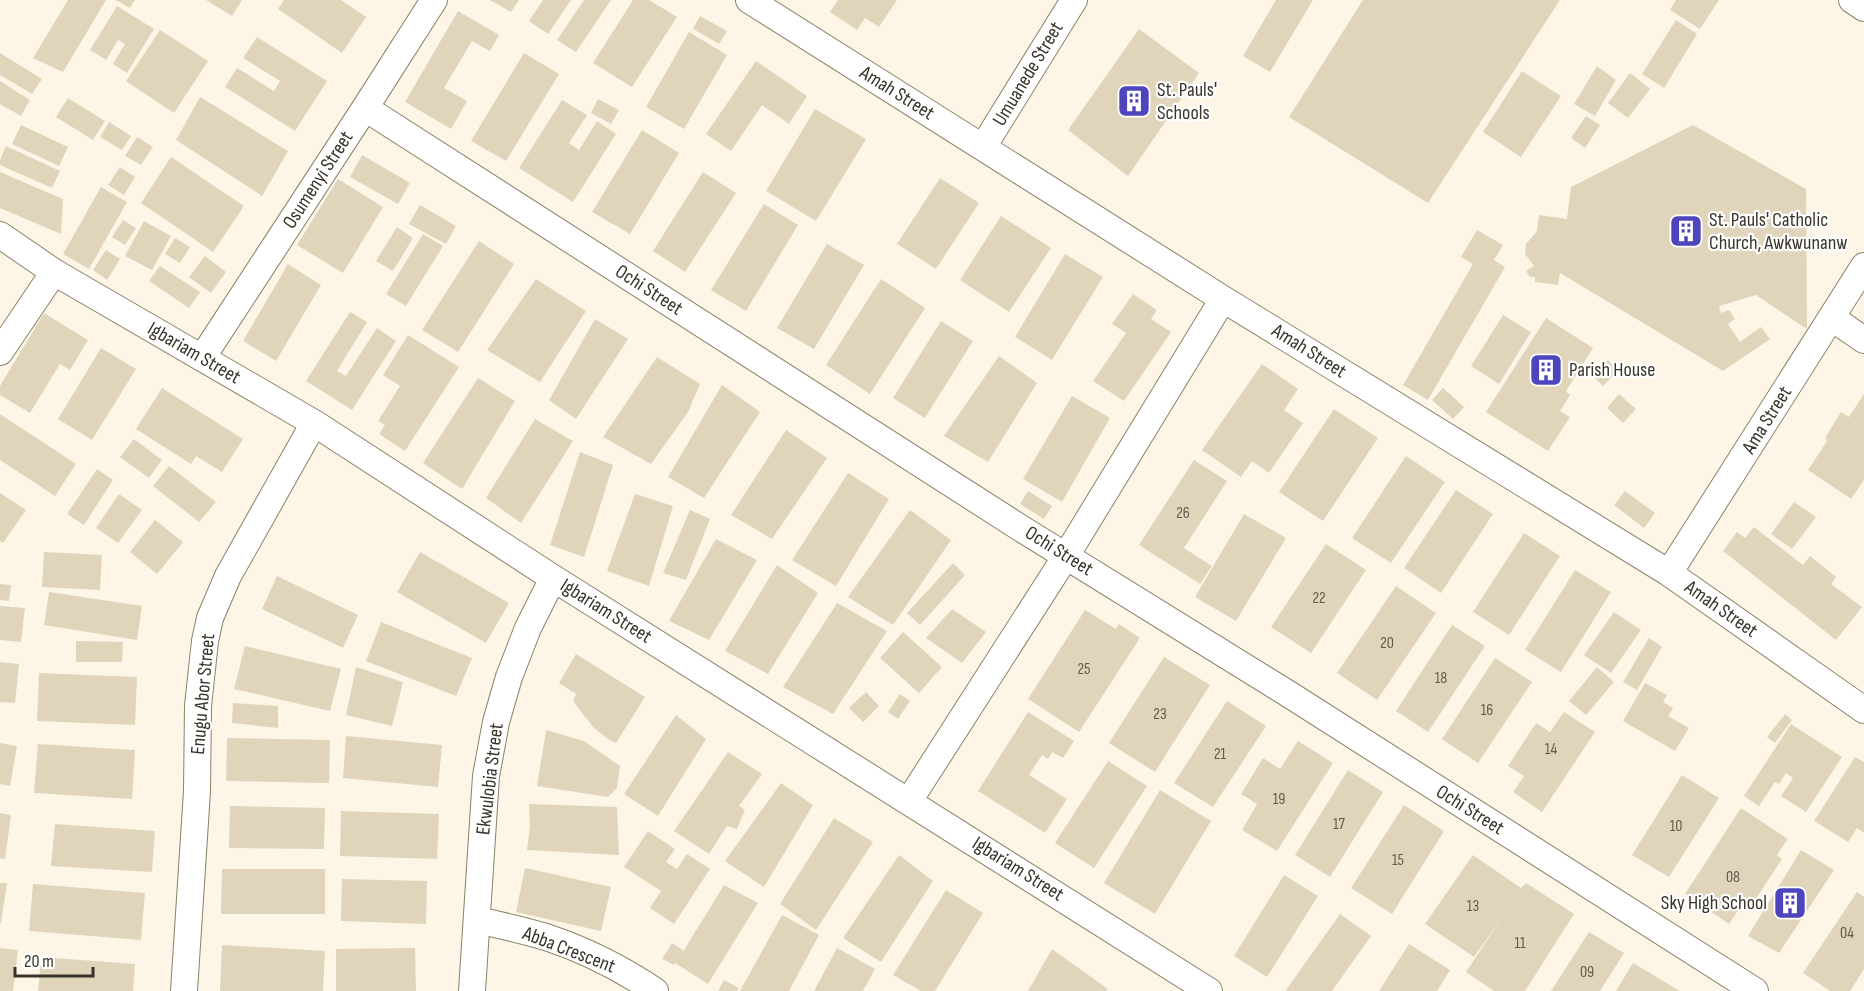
<svg xmlns="http://www.w3.org/2000/svg" width="1864" height="991" font-family="'Sofia Sans Condensed',sans-serif">
	<rect width="100%" height="100%" fill="#fdf6e7"/>
	<!-- building -->
	<path fill="#e0d4bb" d="M68 0H106L63 72 33 58Z
		M116 0H135L130 8Z
		M206 0H242L232 16Z
		M284 0H341L366 17 342 53 278 9Z
		M490 0H519L511 12Z
		M543 0H571L548 34 529 21Z
		M584 0H611L576 52 557 40Z
		M633 0H649L677 17 632 87 593 63Z
		M838 0H897L879 27 865 18 857 30 830 12Z
		M1276 0H1313L1270 72 1243 56Z
		M1363 0H1560L1428 203 1289 117Z
		M1676 0H1719L1700 29 1670 10Z
		M117 6 154 29 127 73 113 64 125 44 118 40 106 60 90 50Z
		M458 11 499 35 490 51 472 41 444 88 467 101 451 129 405 102Z
		M700 16 727 31 719 44 693 29Z
		M1676 20 1697 34 1664 88 1642 74Z
		M1139 29 1199 73 1128 176 1068 130Z
		M160 30 208 61 174 113 126 81Z
		M689 32 727 55 684 129 646 107Z
		M257 37 327 81 295 131 225 87 237 68 274 91 280 81 243 58Z
		M0 53 42 79 32 94 0 75Z
		M524 53 559 74 506 161 471 141Z
		M756 61 807 96 789 124 762 105 731 151 706 134Z
		M1597 66 1616 80 1595 116 1574 104Z
		M1522 71 1561 96 1521 157 1483 132Z
		M1630 73 1650 89 1628 118 1608 103Z
		M0 81 30 100 21 116 0 104Z
		M200 97 288 151 262 196 176 140Z
		M68 98 105 121 93 140 56 117Z
		M598 99 619 110 611 124 591 113Z
		M562 100 587 115 569 143 579 150 597 121 616 134 573 202 519 168Z
		M815 109 866 139 816 221 766 191Z
		M1586 116 1600 125 1585 148 1571 138Z
		M109 122 131 136 122 150 100 137Z
		M21 125 68 147 59 166 12 144Z
		M1693 125 1806 189 1807 329 1756 295 1719 306 1721 313 1729 310 1735 319 1728 324 1740 342 1761 327 1770 339 1723 371 1560 273 1558 285 1535 282V277H1530L1526 271 1534 266 1525 254 1526 244 1537 231 1539 215 1567 219 1571 187Z
		M642 130 679 153 630 234 592 212Z
		M137 137 153 147 141 165 125 156Z
		M6 146 60 171 52 188 0 165V160Z
		M362 155 410 183 398 204 350 177Z
		M171 157 244 206 213 252 141 203Z
		M120 167 135 177 124 195 108 185Z
		M0 172 63 199 61 234 0 208Z
		M703 172 736 193 685 272 653 251Z
		M940 178 979 203 936 269 897 244Z
		M338 179 383 207 343 273 297 245Z
		M101 187 127 202 89 269 63 254Z
		M764 204 798 225 746 311 711 290Z
		M420 205 456 226 446 244 409 224Z
		M1001 216 1051 248 1009 312 960 280Z
		M123 220 136 228 125 245 112 237Z
		M144 221 171 236 152 270 125 256Z
		M397 227 413 238 393 271 376 261Z
		M1477 230 1503 245 1494 260 1505 267 1428 400 1403 385 1473 264 1461 257Z
		M423 234 443 246 406 306 386 294Z
		M175 238 190 247 180 263 165 254Z
		M479 241 514 264 458 352 422 330Z
		M827 244 864 265 814 349 777 328Z
		M106 250 120 259 107 280 93 270Z
		M1065 254 1103 277 1052 360 1015 337Z
		M205 256 226 272 211 293 189 277Z
		M288 264 321 285 276 361 243 341Z
		M160 266 200 292 189 308 149 281Z
		M536 279 586 311 540 382 487 350Z
		M881 279 925 308 870 394 826 365Z
		M1133 294 1157 310 1151 319 1171 332 1124 401 1093 381 1126 333 1112 324Z
		M350 312 367 322 337 371 346 376 377 328 396 341 352 410 306 381Z
		M44 313 88 340 70 370 60 364 30 413 0 395V386Z
		M1503 315 1531 332 1499 384 1471 366Z
		M1546 318 1593 348 1566 391 1570 395 1560 411 1570 417 1548 451 1486 412Z
		M595 319 628 339 576 419 549 400Z
		M941 321 973 341 925 418 893 398Z
		M408 335 459 367 405 451 379 434 385 425 378 421 400 386 383 375Z
		M101 348 136 369 92 440 58 419Z
		M999 356 1037 383 988 462 944 436Z
		M657 357 700 384 688 412 651 464 603 437Z
		M1608 360 1618 371 1603 386 1592 375Z
		M1262 364 1298 389 1284 410 1303 423 1269 473 1252 461 1241 477 1202 450Z
		M478 378 515 401 462 489 423 463Z
		M722 385 760 412 704 498 668 477Z
		M162 388 243 439 222 472 196 456 191 464 136 429Z
		M1443 388 1464 407 1453 419 1432 400Z
		M1619 394 1636 409 1623 423 1607 408Z
		M1864 394V480L1851 499 1808 470 1827 441 1825 438 1841 412 1849 417Z
		M1072 396 1110 418 1062 502 1023 479Z
		M1334 409 1378 438 1323 521 1279 492Z
		M0 414 76 464 55 496 0 460Z
		M535 419 573 441 521 523 486 498Z
		M786 430 827 458 772 539 731 515Z
		M134 439 162 460 149 478 120 457Z
		M580 452 613 465 584 557 550 545Z
		M1406 456 1445 482 1391 563 1352 538Z
		M1194 460 1227 481 1184 548 1212 566 1200 584 1139 545Z
		M169 466 216 502 199 522 153 486Z
		M97 469 113 480 84 525 67 514Z
		M848 473 889 499 836 586 792 560Z
		M1456 490 1493 514 1441 593 1404 568Z
		M1028 491 1052 506 1044 519 1020 504Z
		M1625 491 1655 513 1644 528 1614 505Z
		M0 493 26 510 3 543 0 541Z
		M119 494 142 510 118 543 96 528Z
		M635 494 673 506 649 586 607 571Z
		M1794 502 1816 517 1792 549 1771 534Z
		M690 510 710 519 686 580 663 573Z
		M910 510 951 540 893 625 848 597Z
		M1244 514 1286 538 1236 621 1195 597Z
		M155 520 183 542 157 574 130 552Z
		M1754 527 1803 565 1810 556 1836 577 1831 584 1862 607 1836 640 1723 551 1737 532 1745 538Z
		M1524 533 1560 556 1509 635 1473 612Z
		M716 539 757 560 709 640 669 621Z
		M1326 544 1366 570 1311 653 1271 627Z
		M44 552 102 555 100 590 42 587Z
		M420 552 509 603 486 643 397 592Z
		M953 563 965 575 920 625 907 613Z
		M777 565 818 593 768 674 725 651Z
		M1575 570 1611 592 1561 672 1525 650Z
		M277 576 358 615 343 648 262 609Z
		M0 584 11 585 9 601 0 600Z
		M1396 586 1436 613 1377 700 1337 673Z
		M49 592 142 606 137 640 44 625Z
		M837 603 887 631 833 714 783 687Z
		M0 606 25 608 21 642 0 640Z
		M952 609 986 632 962 663 926 638Z
		M1085 610 1116 629 1119 624 1140 638 1079 732 1028 699Z
		M1614 612 1641 630 1611 673 1584 655Z
		M381 622 472 658 456 696 366 661Z
		M1452 625 1485 646 1428 732 1396 711Z
		M903 632 942 667 919 693 880 658Z
		M1649 638 1662 647 1637 690 1623 682Z
		M76 641 123 642 122 662H76Z
		M245 646 341 669 330 711 234 689Z
		M576 654 645 697 616 743 608 739 593 727 573 701 576 694 559 683Z
		M1164 657 1210 685 1155 772 1109 743Z
		M1495 658 1532 682 1478 763 1442 739Z
		M0 662 19 664 15 703 0 702Z
		M356 667 403 682 392 726 346 715Z
		M1597 667 1614 682 1586 715 1569 701Z
		M39 673 137 677 135 725 37 721Z
		M1645 683 1667 695 1663 702 1673 708 1668 716 1689 728 1675 751 1623 721Z
		M866 692 879 706 863 722 849 708Z
		M900 694 910 701 898 719 888 712Z
		M1227 701 1266 726 1213 807 1174 783Z
		M233 703 278 706V728L232 723Z
		M1028 712 1074 741 1063 758 1052 752 1048 759 1042 755 1029 775 1067 799 1045 833 978 791Z
		M1564 712 1595 732 1542 812 1513 792 1524 776 1508 766 1536 723 1550 732Z
		M1785 714 1792 720 1775 743 1767 737Z
		M676 715 706 739 658 816 624 794Z
		M1791 724 1842 757 1806 812 1781 796 1793 778 1786 773 1779 784 1775 782 1759 806 1744 796Z
		M546 730 584 741 620 766 617 788 608 797 537 786Z
		M346 736 442 745 438 787 343 778Z
		M227 738 330 740 329 783 226 781Z
		M1298 741 1333 763 1277 851 1242 830 1257 804 1241 794 1263 758 1280 769Z
		M0 743 17 746 10 786 0 784Z
		M38 744 135 750 132 799 34 793Z
		M728 752 762 774 739 806 745 810 737 829 727 826 709 854 674 831Z
		M1855 757 1864 762V833L1857 828 1848 842 1814 821Z
		M1108 761 1147 786 1094 868 1055 843Z
		M1348 770 1383 792 1330 877 1295 855Z
		M1682 775 1719 798 1669 877 1632 855Z
		M781 783 813 805 764 887 725 861Z
		M1160 790 1211 821 1155 914 1104 883Z
		M529 804 617 807 619 855 527 850 530 827Z
		M1404 805 1444 831 1392 914 1351 888Z
		M230 806 325 808 324 849 229 848Z
		M1741 808 1788 839 1777 855 1782 859 1750 908 1743 903 1729 924 1685 894Z
		M341 811 439 814 437 859 340 856Z
		M0 813 11 815 5 859 0 858Z
		M834 818 873 842 816 930 780 904Z
		M55 824 155 831 152 872 51 866Z
		M648 831 675 849 666 862 677 869 687 854 710 869 674 924 650 908 661 891 624 867Z
		M1801 850 1834 870 1779 953 1748 936Z
		M899 855 933 881 881 962 843 938Z
		M1473 855 1521 888 1526 883 1574 914 1525 991H1494L1466 972 1503 916 1474 957 1425 924Z
		M525 868 611 887 601 931 516 912Z
		M222 869H325V914H221Z
		M1284 875 1318 896 1267 977 1234 956Z
		M342 879 427 881 426 924 341 921Z
		M0 883H7L1 923H0Z
		M33 884 145 893 141 940 29 931Z
		M724 885 758 903 708 984 675 963 674 965 662 959 672 943 683 950 681 955Z
		M946 890 983 913 935 991H921L893 975Z
		M1857 892 1864 897V969L1850 991H1830L1803 973Z
		M1340 914 1371 936 1332 991H1287L1286 990Z
		M782 915 819 935 789 991H740Z
		M1589 932 1624 953 1600 991H1551Z
		M1409 944 1450 970 1437 991H1379Z
		M222 945 325 951 323 991H220Z
		M0 948 18 950 13 991H0Z
		M415 948 416 991H336V949Z
		M837 948 875 969 863 991H814Z
		M1052 949 1108 989 1106 991H1028Z
		M41 957 135 964 133 991H38Z
		M1633 963 1680 991H1616Z
		M724 980 739 988 737 991H718Z"/>
	<g fill="none" stroke-linecap="round" stroke-linejoin="round">
		<defs>
			<path id="street" d="M749 0 1223 299 1669 573 1864 710
				M1852 0 1864 8
				M365 108 1022 529 1287 693 1755 991
				M983 147 1074 0
				M0 235 54 272 314 423 553 578 1209 991
				M1832 318 1864 340
				M0 352 54 272
				M202 358 365 108 434 0
				M1669 573 1864 266
				M909 801 1066 556 1223 299
				M477 920C500 925 523 930 546 937 585 950 621 968 655 991
				M184 991 197 791 198 706 205 641 210 618 228 576 314 423
				M472 991 486 776 496 722 509 677 528 628 553 578"/>
		</defs>
		<!-- street casing -->
		<use href="#street" stroke="#8c816a" stroke-width="28"/>
		<!-- street -->
		<use href="#street" stroke="#fff" stroke-width="26"/>
	</g>
	<!-- icons -->
	<defs>
		<symbol id="building-square" viewBox="-11 -11 22 22"><rect x="-9" y="-9" width="18" height="18" rx="4" fill="#4e44bb" stroke="#fff"/><path d="M-4-6H4V6H1V3H-1V6H-4ZM-2.5-4.3h1.7v1.8h-1.7ZM.8-4.3h1.7v1.8H.8ZM-2.5-1h1.7V.8h-1.7ZM.8-1h1.7V.8H.8Z" fill="#fff"/></symbol>
	</defs>
	<g fill-rule="evenodd">
		<use href="#building-square" x="1115" y="82" width="38" height="38"/>
		<use href="#building-square" x="1667" y="212" width="38" height="38"/>
		<use href="#building-square" x="1527" y="351" width="38" height="38"/>
		<use href="#building-square" x="1771" y="884" width="38" height="38"/>
	</g>
	<g text-anchor="middle" dominant-baseline="central" stroke-width="4.5" stroke-linejoin="round" paint-order="stroke">
		<!-- number labels -->
		<g font-size="16" fill="#625c4e">
			<text x="1183" y="513">26</text>
			<text x="1319" y="598">22</text>
			<text x="1387" y="643">20</text>
			<text x="1084" y="669">25</text>
			<text x="1441" y="678">18</text>
			<text x="1487" y="710">16</text>
			<text x="1160" y="714">23</text>
			<text x="1551" y="749">14</text>
			<text x="1220" y="754">21</text>
			<text x="1279" y="799">19</text>
			<text x="1339" y="824">17</text>
			<text x="1676" y="826">10</text>
			<text x="1398" y="860">15</text>
			<text x="1733" y="877">08</text>
			<text x="1473" y="906">13</text>
			<text x="1847" y="933">04</text>
			<text x="1520" y="943">11</text>
			<text x="1587" y="972">09</text>
		</g>
		<!-- street labels -->
		<g font-size="20" fill="#38342a" stroke="#fff">
			<text transform="translate(1028 74) rotate(-59)">Umuanede Street</text>
			<text transform="translate(897 93) rotate(32)">Amah Street</text>
			<text transform="translate(318 180) rotate(-57)">Osumenyi Street</text>
			<text transform="translate(649 290) rotate(33)">Ochi Street</text>
			<text transform="translate(1309 351) rotate(32)">Amah Street</text>
			<text transform="translate(194 353) rotate(30)">Igbariam Street</text>
			<text transform="translate(1767 420) rotate(-58)">Ama Street</text>
			<text transform="translate(1059 551) rotate(32)">Ochi Street</text>
			<text transform="translate(1721 609) rotate(35)">Amah Street</text>
			<text transform="translate(606 611) rotate(32)">Igbariam Street</text>
			<text transform="translate(203 694) rotate(-85)">Enugu Abor Street</text>
			<text transform="translate(490 779) rotate(-83)">Ekwulobia Street</text>
			<text transform="translate(1470 810) rotate(32)">Ochi Street</text>
			<text transform="translate(1018 869) rotate(32)">Igbariam Street</text>
			<text transform="translate(569 950) rotate(21)">Abba Crescent</text>
		</g>
		<!-- poi labels -->
		<g font-size="20" fill="#38342a" stroke="#fff" text-anchor="start">
			<text x="1157" y="90">St. Pauls'<tspan x="1157" dy="23">Schools</tspan></text>
			<text x="1709" y="220">St. Pauls' Catholic<tspan x="1709" dy="23">Church, Awkwunanw</tspan></text>
			<text x="1569" y="370">Parish House</text>
			<text x="1767" y="903" text-anchor="end">Sky High School</text>
		</g>
	</g>
	<!-- scale -->
	<path d="M15 967v9h78v-9" fill="none" stroke="#38342a" stroke-width="3"/>
	<text x="24" y="967" font-size="18" fill="#38342a" stroke="#ffffff" stroke-width="4.5" paint-order="stroke">20 m</text>
</svg>
